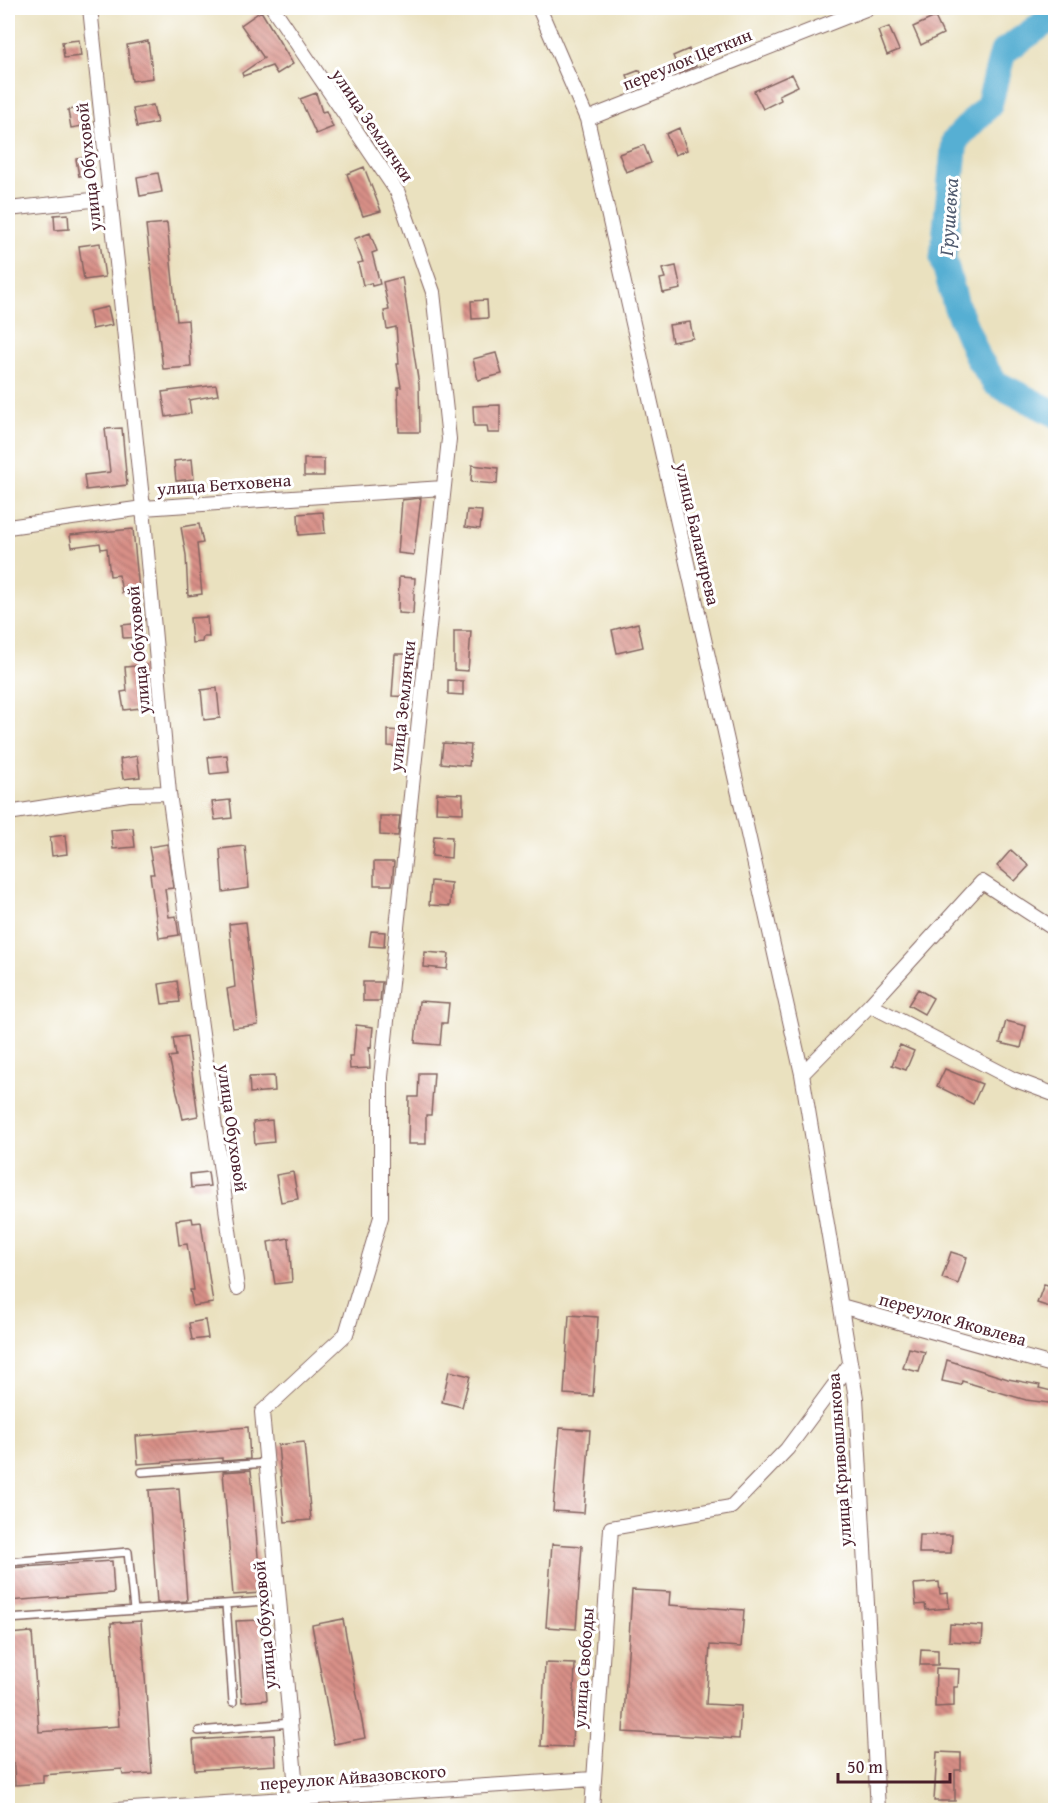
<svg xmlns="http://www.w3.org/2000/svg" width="1063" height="1818" font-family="'Gentium Book Plus',serif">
	<defs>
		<pattern id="building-back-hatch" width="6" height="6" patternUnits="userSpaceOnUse" patternTransform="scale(1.5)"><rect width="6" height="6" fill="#d89087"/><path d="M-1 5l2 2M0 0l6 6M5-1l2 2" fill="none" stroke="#b1756f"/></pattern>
	</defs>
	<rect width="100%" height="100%" fill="#fff"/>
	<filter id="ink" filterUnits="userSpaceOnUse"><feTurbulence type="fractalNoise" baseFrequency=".0167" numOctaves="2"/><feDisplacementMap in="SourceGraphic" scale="12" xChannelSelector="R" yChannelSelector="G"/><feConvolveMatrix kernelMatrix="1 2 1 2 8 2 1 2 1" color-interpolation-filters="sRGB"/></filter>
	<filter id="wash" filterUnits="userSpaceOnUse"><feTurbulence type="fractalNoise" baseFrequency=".008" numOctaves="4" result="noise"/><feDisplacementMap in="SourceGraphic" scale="24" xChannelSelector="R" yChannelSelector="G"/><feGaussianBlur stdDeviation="1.35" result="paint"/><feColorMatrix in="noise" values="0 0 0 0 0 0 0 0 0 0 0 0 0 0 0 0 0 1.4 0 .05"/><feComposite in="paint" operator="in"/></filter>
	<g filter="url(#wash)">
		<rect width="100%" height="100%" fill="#eae1bf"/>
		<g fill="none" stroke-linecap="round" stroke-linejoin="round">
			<!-- river -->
			<path stroke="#56afd3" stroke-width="27" d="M1056 15 1003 52 989 105 955 140 943 258 956 305 978 358 995 383 1056 414"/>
		</g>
		<g id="blocks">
			<!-- building -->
			<path fill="url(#building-back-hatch)" d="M261 11 293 64 277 74 272 66 243 76 242 73 264 58 241 25Z
				M935 17 943 34 921 45 913 27Z
				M889 27 899 50 887 55 878 31Z
				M79 40 81 56 64 58 62 42Z
				M148 41 153 78 132 81 127 45Z
				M689 49 696 66 680 73 673 56Z
				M640 70 644 82 631 87 627 75Z
				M792 74 798 86 779 95 781 100 763 109 754 91Z
				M316 93 322 112 326 111 333 127 316 134 300 99Z
				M153 105 157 123 137 127 133 109Z
				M86 107 89 125 71 128 68 110Z
				M679 128 687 150 675 155 666 134Z
				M644 145 651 163 626 172 619 154Z
				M92 156 95 173 79 176 76 159Z
				M364 167 381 211 363 216 347 174Z
				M158 173 162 192 140 196 137 177Z
				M68 214 69 229 55 230 54 215Z
				M167 223 177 321 188 320 191 367 163 369 146 225Z
				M370 233 377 251 372 253 380 284 372 286 371 283 363 285 358 263 363 262 354 239Z
				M100 243 105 277 84 280 79 246Z
				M676 266 681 289 663 293 660 279 665 278 662 269Z
				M402 277 419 385 420 432H399L398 387H401L397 364H399L396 327 387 329 384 311 389 310 383 282Z
				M487 300 488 318 472 319 471 301Z
				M108 307 112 325 92 329 89 311Z
				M690 322 693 338 672 342 669 325Z
				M496 353 502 374 478 380 473 359Z
				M216 385 218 395 189 400 191 413 166 417 162 392Z
				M500 405V433H488L487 426H474L473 406Z
				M122 428 127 485 86 490 84 475 110 472 105 429Z
				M192 459 194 479 176 481 174 461Z
				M304 459H324V476H304Z
				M472 465 498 468 497 484 471 482Z
				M421 498 414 555 398 553 402 500Z
				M467 510 482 511 480 529 465 527Z
				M323 512 325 533 299 535 298 514Z
				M199 524 203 543 197 544 202 594 188 596 186 555 181 527Z
				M133 529 139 591 122 593 119 575 110 576 107 548 101 549 100 543 72 547 70 535Z
				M399 577 415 578 413 614 398 613Z
				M207 617 209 637H203L202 642 192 643 190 618Z
				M142 623 143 637 123 638 122 625Z
				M638 623 643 647 617 653 612 630Z
				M454 631H471L468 671 454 670Z
				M395 654H409V684H413L412 697 392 696Z
				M147 665 148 680 144 681 148 707 124 710 121 692 127 691 125 667Z
				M448 680 463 681V695L448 694Z
				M217 688 220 718 204 720 201 690Z
				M388 730 405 731 404 747 388 746Z
				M443 743 471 745 469 766 441 763Z
				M227 755 229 772 210 774 208 757Z
				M137 756 140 777 123 779 120 759Z
				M437 793 463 794V813L436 812Z
				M230 800 232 818 215 820 212 802Z
				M380 816H400L398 836 380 835Z
				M133 828 135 847 113 849 111 830Z
				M65 835 67 854 52 856 50 837Z
				M434 836 452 837 451 858 432 856Z
				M167 844 173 888 165 889 169 917 176 916 179 935 159 938 150 874H154L149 847Z
				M245 846 249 888 223 892 220 849Z
				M1011 850 1029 866 1015 881 997 866Z
				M374 862H394L392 885H374Z
				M431 881 451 883 450 906 429 905Z
				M246 922 258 1025 233 1028 227 989 235 987 229 924Z
				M371 931 385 932 384 947 369 946Z
				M425 952 449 954 447 969 424 967Z
				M177 981 180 1002 162 1004 159 984Z
				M363 982H382L380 1001H363Z
				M918 989 933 998 924 1014 908 1005Z
				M419 1001 449 1003 447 1023H442L440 1045 415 1043Z
				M1006 1021 1026 1026 1021 1048 1000 1043Z
				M356 1025 373 1027 371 1048 369 1047 370 1068 350 1069 349 1056H353Z
				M187 1036 198 1116 183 1119 169 1057 176 1056 173 1038Z
				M900 1045 914 1051 906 1070 892 1065Z
				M945 1069 982 1084 973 1104 937 1086Z
				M419 1073H434L431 1115H426V1144H408L409 1097H418Z
				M274 1076 275 1091 250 1093 249 1077Z
				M272 1120 274 1142 255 1144 253 1122Z
				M208 1172 210 1186 191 1188 190 1174Z
				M293 1172 298 1199 281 1202 276 1175Z
				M192 1218 193 1223 201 1222 213 1303 193 1306 190 1290H194L187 1244 179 1245 176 1220Z
				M289 1238 292 1282 275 1284 268 1242Z
				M951 1252 967 1257 958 1284 942 1278Z
				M1044 1284 1056 1287V1309L1037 1303Z
				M569 1315 598 1317 593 1396 564 1394Z
				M205 1320 208 1338 192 1340 189 1323Z
				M909 1348 925 1352 919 1372 903 1368Z
				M947 1360 1008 1379 1040 1385 1039 1388 1056 1392V1404L1026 1400 962 1381 961 1385 942 1381Z
				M449 1371 470 1376 462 1407 442 1402Z
				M248 1427 250 1459 222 1461V1458L138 1464 136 1436Z
				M560 1428 590 1430 584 1513 553 1511Z
				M304 1442 311 1520 285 1522 278 1445Z
				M251 1470 261 1593 233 1595 223 1472Z
				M179 1488 187 1601 157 1603 149 1490Z
				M920 1535H952L951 1553H919Z
				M552 1544 582 1546 576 1629 546 1627Z
				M112 1561 114 1593 8 1601V1568Z
				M939 1582 940 1594 948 1593 949 1608 926 1610 925 1604 916 1605 914 1584Z
				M632 1590 670 1592 669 1605 744 1610 741 1647 710 1645 706 1704 741 1706 739 1739 623 1732Z
				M343 1619 365 1738 334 1744 312 1625Z
				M261 1620 267 1700 242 1702 236 1621Z
				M141 1621 152 1773 123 1775 122 1769 43 1775V1783L15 1785 8 1688V1634L32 1632 39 1732 119 1726 111 1623Z
				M950 1624 983 1626 982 1643 949 1641Z
				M921 1649 938 1650V1665H920Z
				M545 1663 575 1664 572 1747 541 1746Z
				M936 1668 959 1669 958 1687H954V1706L935 1707Z
				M274 1735 276 1765 195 1770 193 1740Z
				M937 1752 961 1753V1770H955V1801H934Z"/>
		</g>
	</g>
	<g filter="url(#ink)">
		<use href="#blocks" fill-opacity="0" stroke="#82635f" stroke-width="1.5"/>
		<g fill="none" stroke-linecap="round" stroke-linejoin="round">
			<defs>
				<path id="service" d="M142 1472 267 1463
					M8 1562 128 1552 134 1610
					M226 1604 233 1702
					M8 1619 280 1600
					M199 1731 291 1723"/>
				<path id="minor" d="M90 8 143 508 169 793 237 1288
					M273 8 398 193 433 292 449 439 381 1077V1217L346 1334 262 1412 298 1810
					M539 8 587 119 802 1074 856 1398 878 1810
					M587 119 868 8
					M8 209 110 198
					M8 527 143 508 443 488
					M8 813 129 794 169 793
					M870 1005 982 882 1056 930
					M802 1074 870 1005 1013 1079 1056 1095
					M841 1306 1056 1366
					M116 1810 593 1779
					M592 1810 611 1528 731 1507 787 1449 850 1364"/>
			</defs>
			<!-- service casing -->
			<use href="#service" stroke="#82635f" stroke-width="10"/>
			<!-- minor casing -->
			<use href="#minor" stroke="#82635f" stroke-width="16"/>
			<!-- service -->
			<use href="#service" stroke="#fff" stroke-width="7"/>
			<!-- minor -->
			<use href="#minor" stroke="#fff" stroke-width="14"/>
		</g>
	</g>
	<g text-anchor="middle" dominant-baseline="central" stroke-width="6" stroke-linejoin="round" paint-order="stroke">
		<!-- street labels -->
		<g font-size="18" fill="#4a1f2b" stroke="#fff">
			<text transform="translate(687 59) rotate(-22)">переулок Цеткин</text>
			<text transform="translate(373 125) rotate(56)">улица Землячки</text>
			<text transform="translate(88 167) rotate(-96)">улица Обуховой</text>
			<text transform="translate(224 484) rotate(-4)">улица Бетховена</text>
			<text transform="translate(698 534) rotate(77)">улица Балакирева</text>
			<text transform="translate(138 650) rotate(-95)">улица Обуховой</text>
			<text transform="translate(402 706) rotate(-84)">улица Землячки</text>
			<text transform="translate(233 1128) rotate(82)">улица Обуховой</text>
			<text transform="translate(953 1319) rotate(16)">переулок Яковлева</text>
			<text transform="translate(839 1460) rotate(-94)">улица Кривошлыкова</text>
			<text transform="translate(264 1625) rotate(-95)">улица Обуховой</text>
			<text transform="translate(583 1668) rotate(-86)">улица Свободы</text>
			<text transform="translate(353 1777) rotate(-4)">переулок Айвазовского</text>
		</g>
		<!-- water labels -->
		<g font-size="20" font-style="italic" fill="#4f596e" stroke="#fff">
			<text transform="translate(948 217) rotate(-86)">Грушевка</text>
		</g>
	</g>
	<!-- margin -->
	<rect width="1063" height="1818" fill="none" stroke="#fff" stroke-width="30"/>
	<!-- scale -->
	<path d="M838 1773v9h112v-9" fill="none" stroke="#4a1f2b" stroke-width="3"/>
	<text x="847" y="1773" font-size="18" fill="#4a1f2b" stroke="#ffffff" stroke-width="4.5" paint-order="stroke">50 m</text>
</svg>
